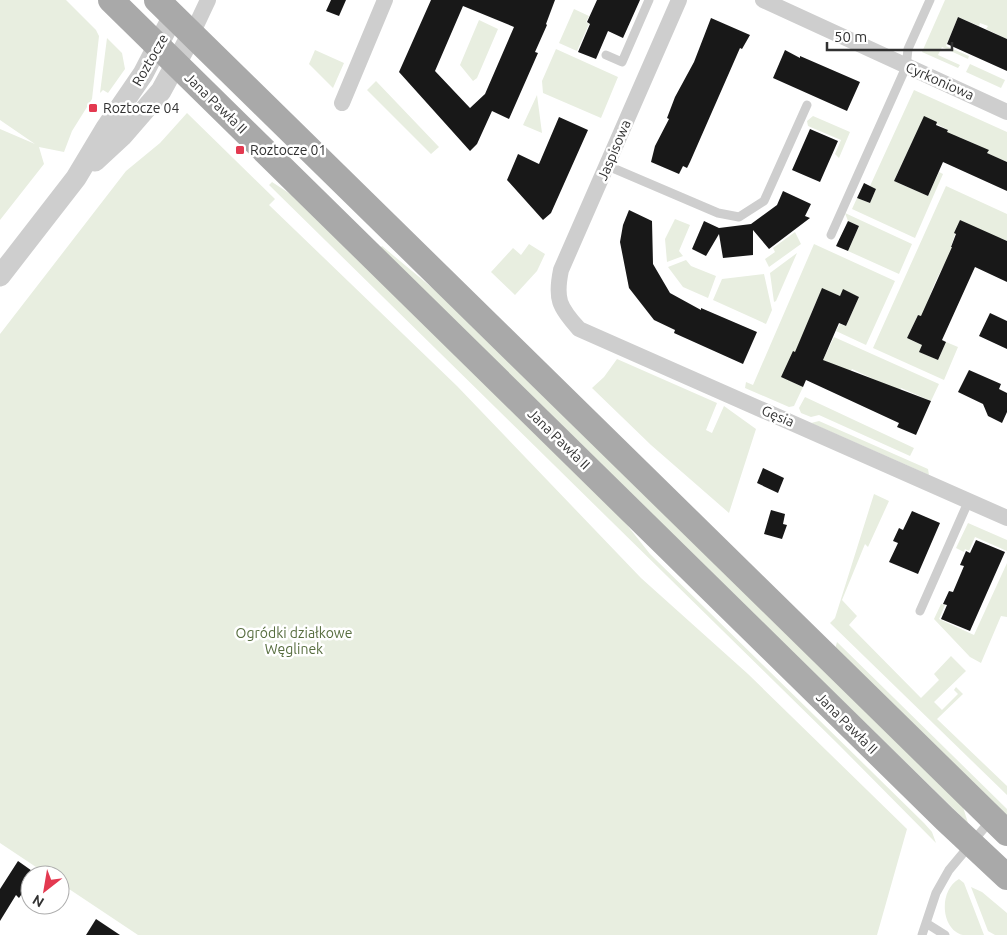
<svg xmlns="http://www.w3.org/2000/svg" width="1007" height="935" font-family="Ubuntu,sans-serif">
	<rect width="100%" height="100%" fill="#fff"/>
	<!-- green -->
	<path fill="#e8eee0" d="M0 0H66L96 30 99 36 92 99 72 131 64 152 39 147 44 164 0 220V129L35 144 0 120Z
		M945 0H1007V39L986 29 988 26 980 23 979 26 958 17 946 46 969 56 968 59 942 47 938 55 960 65 958 68 922 52Z
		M574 9 589 16 586 22 589 24 577 51 559 43Z
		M479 20 498 29 477 78 473 81 460 65Z
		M107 38 122 53 125 69 108 93 103 90 100 93Z
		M556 49 618 77 601 118 543 93 542 81Z
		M315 50 344 63 333 88 309 64Z
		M970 64 1005 80 1001 88 966 72Z
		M376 81 439 147 431 154 367 90Z
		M914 90 1007 132V162L987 153 988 150 959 137 946 135 948 130 924 117 894 181 928 196 939 172 943 174 915 238 852 209 857 198 870 203 876 189 870 186Z
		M537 95 542 133 523 125Z
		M187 113 275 199 269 205 457 386 641 578 748 674 907 829 877 935H138L60 883V875H48L0 843V334L126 171 160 143Z
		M813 116 850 132 839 158 835 154 841 140 808 126 807 121Z
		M272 182 298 199 608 501 650 554 924 823 932 832 936 843 839 745 269 185Z
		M946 186 1007 214V241L1001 238 1000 241 960 220 951 246 955 249C940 268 929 293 924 317L918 315 907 338 922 345 920 352 938 360 946 342 958 347 944 380 873 348Z
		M845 213 912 244 899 274 848 251 859 226 848 221Z
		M675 219 690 225 679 251 683 256 667 262 665 239Z
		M795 232 801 244 769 267 765 259 775 252 773 248Z
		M529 244 545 254 537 271 515 295 491 272 513 248 521 255Z
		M814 244 895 281 866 345 836 331 840 324 846 326 859 297 843 290 840 296 822 289 812 311 803 342 782 377 803 387 794 406 789 407 745 388 746 382 753 385Z
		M382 246 442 296 963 807 968 823 379 249Z
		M797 253 776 301 774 302 770 273Z
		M686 260 691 266 716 276 708 298 683 287 668 267Z
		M764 274 772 310 766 324 713 300 722 279Z
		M834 337 939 384 931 401 901 388 898 394 886 385 852 369 850 372 823 360Z
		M617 359 717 403 706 430 712 433 724 406 756 429 729 513 651 445 592 388 604 377Z
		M805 397 914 448 910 456 819 415 811 417 801 413 799 408Z
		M819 421 928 469 929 475 811 423Z
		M874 494 889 501 868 547 865 544 842 600 857 616 849 625 921 698 939 680 934 674 951 656 966 671 934 702 942 710 958 694 954 690 956 687 963 694 937 719 1007 786V795L830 623 835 618Z
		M968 523 1007 540V551L975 537 969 551 965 549 964 552 956 548Z
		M1007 563V617L1001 616 981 663 970 657 934 619 941 604 945 605 939 619 974 635Z
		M837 642 1007 809V821L835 649Z
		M959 879 964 883 984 935C977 935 969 935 963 935 941 930 938 891 959 879Z
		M971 887 982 892 1007 913V935H995L988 931Z"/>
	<!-- building -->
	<path fill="#181818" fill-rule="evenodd" d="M331 0H346L339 16 326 11Z
		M431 0H555L546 24 547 25 535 52 538 53 509 119 492 111 477 144 470 151 399 72ZM463 6 514 27 485 94 470 108 435 71Z
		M597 0H640L623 38 608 31 596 59 578 52 590 24 587 22Z
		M958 17 1007 39V71L947 44Z
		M711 18 750 35 742 49 740 48 690 162 687 168 683 166 679 174 651 162 655 146 669 119 667 118 675 97 694 62Z
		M785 50 800 58V56L860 82 847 111 773 78Z
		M924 116 937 122 936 125 948 130 947 132 989 150 987 153 1007 162V191L943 162 928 196 894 181Z
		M559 117 588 130 551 213 543 220 507 180 518 154 539 164Z
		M810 129 838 141 820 182 792 170Z
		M864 183 876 189 870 203 857 198Z
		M783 191 811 204 805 216 810 218 769 249 753 230V255L723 258 719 234 706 256 692 249 704 221 719 228 751 224 777 205Z
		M629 210 652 221 653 264 670 293 701 310V308L757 332 743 364 674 333 675 330 654 320 629 288 620 242 623 225Z
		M960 220 1007 241V282L975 267 942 340 946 342 938 360 919 352 922 345 907 338 918 315 921 316 952 247H951L956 234 954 233Z
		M848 221 859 226 848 251 836 246Z
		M822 288 840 296 843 289 859 297 846 326 839 323 823 360 931 401 916 435 897 427 899 423 806 380 803 387 781 377 793 351 795 352Z
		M990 313 1007 321V349L979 336Z
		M969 370 1001 384 999 389 1007 393V412L1002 423 988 416 983 404 958 392Z
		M763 468 784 478 778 493 757 483Z
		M771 510 785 514 783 524 787 525 782 539 764 534Z
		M912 511 940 523 918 574 889 562 898 543 893 541 899 528 903 530Z
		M976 540 1005 552 970 631 941 619 947 605 943 604 949 591 953 592 964 566 960 565 966 551 970 553Z
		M18 861 35 873 30 875V882L19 898 16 895 0 921V889Z
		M96 919 120 935H86Z"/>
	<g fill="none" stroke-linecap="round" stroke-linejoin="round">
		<!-- service -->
		<path stroke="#cecece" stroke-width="9" d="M606 55 622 62 649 0
			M608 166 718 213 739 217 764 201 807 105
			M831 235 906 67 908 49 930 0
			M920 611 969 500
			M926 923 936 893 949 870 990 821
			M922 935 926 923 945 935"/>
		<!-- minor -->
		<path stroke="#cecece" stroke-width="16" d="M679 0 561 270C555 299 559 307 579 329L1007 518
			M763 0 1007 112
			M192 34 208 0
			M342 103 385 0"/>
		<!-- tertiary -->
		<path stroke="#cecece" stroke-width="21" d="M95 161 122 136 161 91 192 34
			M0 276 76 178 106 128 143 74 173 16"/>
		<!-- primary -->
		<path stroke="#a9a9a9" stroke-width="26" d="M111 0 945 819 1007 877
			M157 0 1007 833"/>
	</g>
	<!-- markers -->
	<g fill="#e33950" stroke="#fff" stroke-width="2">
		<rect x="88" y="103" width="10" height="10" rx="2.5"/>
		<rect x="235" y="145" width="10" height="10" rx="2.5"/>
	</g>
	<g text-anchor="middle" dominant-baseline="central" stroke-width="5" stroke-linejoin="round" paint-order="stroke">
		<!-- street labels -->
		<g font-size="14" fill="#313131" stroke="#fff">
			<text transform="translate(150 60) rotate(-60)">Roztocze</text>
			<text transform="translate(940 81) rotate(24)">Cyrkoniowa</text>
			<text transform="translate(216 103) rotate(44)">Jana Pawła II</text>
			<text transform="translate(614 150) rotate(-67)">Jaspisowa</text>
			<text transform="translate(778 416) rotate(23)">Gęsia</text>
			<text transform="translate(559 439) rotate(44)">Jana Pawła II</text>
			<text transform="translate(847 723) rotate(45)">Jana Pawła II</text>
		</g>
		<!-- poi labels -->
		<g font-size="14" fill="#313131" stroke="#fff" text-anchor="start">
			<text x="103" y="108">Roztocze 04</text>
			<text x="250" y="150">Roztocze 01</text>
		</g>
		<!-- park labels -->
		<g font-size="14" fill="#576d3f" stroke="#fff">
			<text x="294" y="633">Ogródki działkowe<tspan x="294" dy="16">Węglinek</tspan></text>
		</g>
	</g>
	<!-- north arrow -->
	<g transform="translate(45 890) rotate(211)"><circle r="24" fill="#ffffff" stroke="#adadad"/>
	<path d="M0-4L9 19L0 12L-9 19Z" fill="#e33950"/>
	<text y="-8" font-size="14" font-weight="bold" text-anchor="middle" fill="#313131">N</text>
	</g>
	<!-- scale -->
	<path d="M827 42v8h125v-8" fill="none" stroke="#313131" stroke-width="2.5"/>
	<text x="834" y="42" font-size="15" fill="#313131" stroke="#ffffff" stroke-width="4" paint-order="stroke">50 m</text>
</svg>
